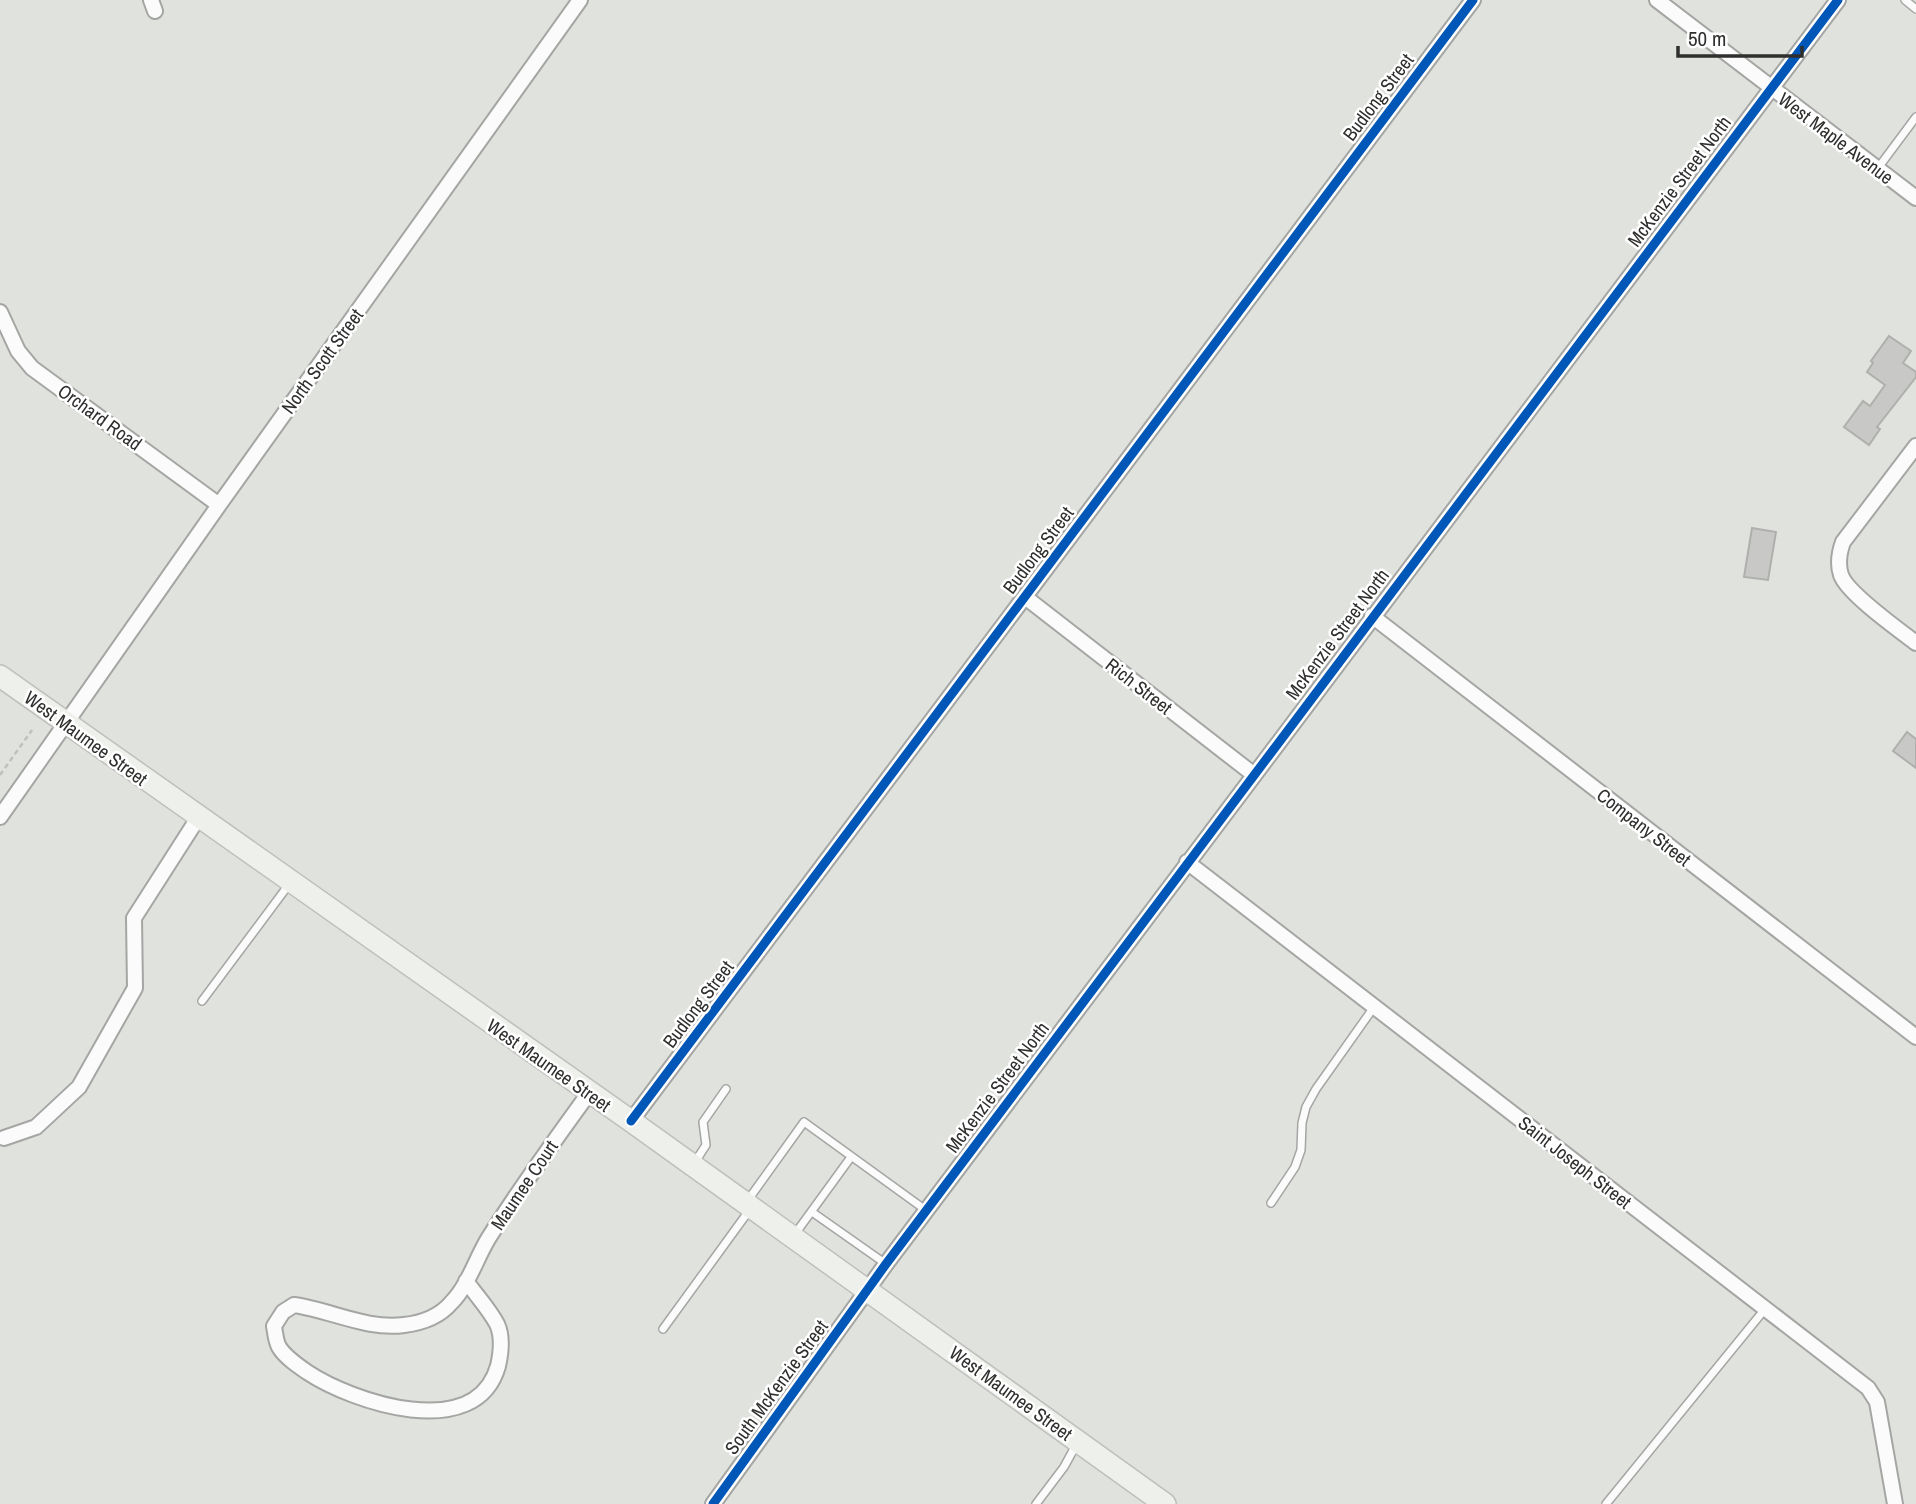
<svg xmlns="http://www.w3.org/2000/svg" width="1916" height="1504" font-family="'Archivo Narrow',sans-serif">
	<rect width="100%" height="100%" fill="#e0e2de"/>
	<!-- building -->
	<path fill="#c8c9c6" stroke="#afb0ae" stroke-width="2" d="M1889 336 1911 351 1903 363 1916 372V377L1877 427 1880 429 1869 445 1844 427 1863 401 1870 406 1885 385 1867 372 1873 363 1871 361Z
		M1752 528 1776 532 1768 580 1744 577Z
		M1907 732 1916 739V768L1893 751Z"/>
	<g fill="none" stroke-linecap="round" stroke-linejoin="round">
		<defs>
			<path id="lane" d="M1905 0 1916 9
				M1878 168 1916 117
				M202 1001 290 883
				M695 1162 706 1145 703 1122 726 1089
				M748 1200 804 1122 927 1211
				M1271 1203 1295 1167 1301 1150 1302 1123 1306 1107 1316 1089 1374 1007
				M812 1212 886 1264
				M795 1234 851 1157
				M663 1329 751 1208
				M1036 1504 1064 1467 1076 1445
				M1606 1504 1765 1309"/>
			<path id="street" d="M151 0 155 11
				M1657 0 1916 198
				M0 312 18 351 32 368 219 505
				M1916 446 1843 542C1839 553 1837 563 1841 575 1847 593 1899 630 1916 643
				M1025 597 1253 774
				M1372 616 1916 1037
				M0 817 219 505 580 0
				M1187 862 1868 1388 1877 1402 1895 1504
				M631 1121 1473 0
				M4 1138 36 1127 79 1087 135 988 134 918 198 818
				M466 1281C476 1295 489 1309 497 1324 503 1337 501 1353 498 1366 476 1444 352 1402 307 1372 297 1365 285 1357 279 1347 276 1342 275 1333 274 1326L283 1312 294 1305C330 1310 367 1330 404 1325 421 1323 439 1317 451 1303 468 1286 476 1259 488 1239 520 1188 554 1141 589 1093
				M713 1504 886 1264 1838 0"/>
			<path id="primary" d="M0 676 631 1121 1165 1504"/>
		</defs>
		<!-- lane casing -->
		<use href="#lane" stroke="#a5a6a4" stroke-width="10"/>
		<!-- street casing -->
		<use href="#street" stroke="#a5a6a4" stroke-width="18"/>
		<!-- primary casing -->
		<use href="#primary" stroke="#bfc0be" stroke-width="24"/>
		<!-- path -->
		<path stroke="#c0c0c0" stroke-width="2.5" stroke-dasharray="5 3.5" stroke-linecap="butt" d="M0 775 32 730"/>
		<!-- lane -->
		<use href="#lane" stroke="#fafbfa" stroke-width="7"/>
		<!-- street -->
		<use href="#street" stroke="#fafbfa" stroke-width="14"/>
		<!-- primary -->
		<use href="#primary" stroke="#eef0eb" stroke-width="21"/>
		<defs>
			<path id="cycleway" d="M631 1121 1473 0
				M713 1504 886 1264 1838 0"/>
		</defs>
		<!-- cycleway casing -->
		<use href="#cycleway" stroke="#fff" stroke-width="13"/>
		<!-- cycleway -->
		<use href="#cycleway" stroke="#0057b8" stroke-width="9"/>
	</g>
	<g text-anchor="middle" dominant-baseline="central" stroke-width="5" stroke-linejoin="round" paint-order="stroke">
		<!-- street labels -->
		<g font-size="19" fill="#2f302e" stroke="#fff">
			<text transform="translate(1378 97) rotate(-53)">Budlong Street</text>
			<text transform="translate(1836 138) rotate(37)">West Maple Avenue</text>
			<text transform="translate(1679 181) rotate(-53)">McKenzie Street North</text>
			<text transform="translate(322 361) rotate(-54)">North Scott Street</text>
			<text transform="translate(100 417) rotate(36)">Orchard Road</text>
			<text transform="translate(1038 550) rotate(-53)">Budlong Street</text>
			<text transform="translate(1337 634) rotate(-53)">McKenzie Street North</text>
			<text transform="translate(1139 686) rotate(38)">Rich Street</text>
			<text transform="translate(86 738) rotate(36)">West Maumee Street</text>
			<text transform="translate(1644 827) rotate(38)">Company Street</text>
			<text transform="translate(698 1004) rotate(-53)">Budlong Street</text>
			<text transform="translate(549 1065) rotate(35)">West Maumee Street</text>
			<text transform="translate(997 1087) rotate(-53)">McKenzie Street North</text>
			<text transform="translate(1575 1162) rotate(38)">Saint Joseph Street</text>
			<text transform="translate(524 1185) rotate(-56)">Maumee Court</text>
			<text transform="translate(776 1387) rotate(-54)">South McKenzie Street</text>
			<text transform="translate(1011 1393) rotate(36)">West Maumee Street</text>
		</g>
	</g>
	<!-- scale -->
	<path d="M1678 46v10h124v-10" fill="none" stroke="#2f302e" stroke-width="3.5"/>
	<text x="1688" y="46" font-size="21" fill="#2f302e" stroke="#ffffff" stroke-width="5" paint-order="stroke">50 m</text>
</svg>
